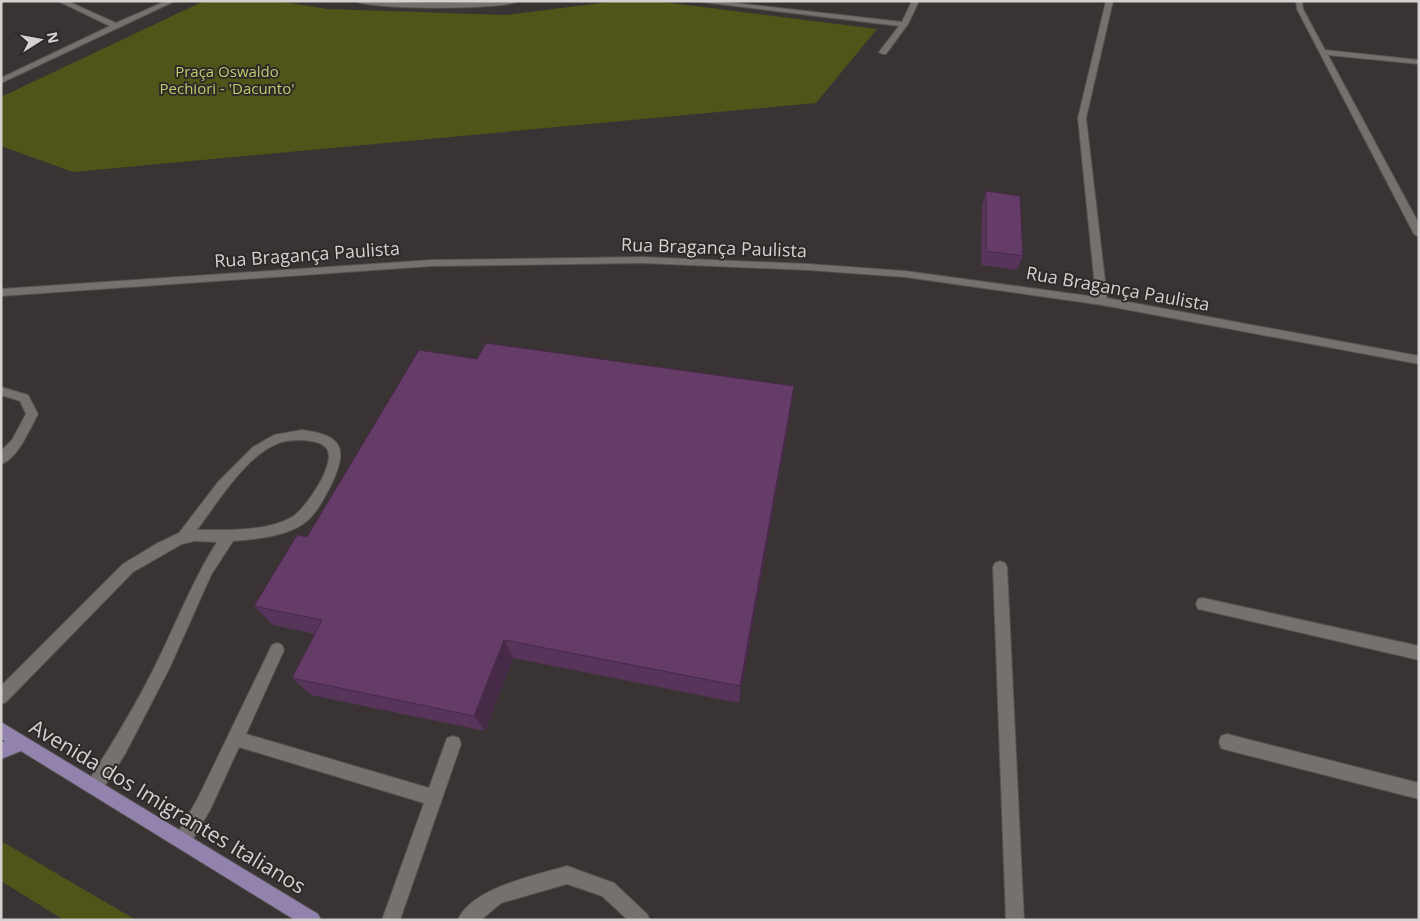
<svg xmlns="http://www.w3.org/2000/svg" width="1420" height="921" font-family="'Open Sans',sans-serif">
	<rect width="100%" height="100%" fill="#393433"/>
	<!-- green -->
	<path fill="#505418" d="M204 1H278L327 9 506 15 617 1H655L877 29 816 103 73 172 1 146V97Z
		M1 841 136 920H64L1 881Z"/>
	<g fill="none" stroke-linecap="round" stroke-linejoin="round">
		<defs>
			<path id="minor" d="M58 1H67L116 23 166 1H175L1 83V78L110 26Z
				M355 1 437 3 519 1C504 10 370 10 355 1Z
				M693 1H717L902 22 912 1H919L908 24 886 54H883L879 52 899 26Z
				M1106 1H1113L1086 118 1107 298 1419 356V364L1102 305 905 277 808 270 643 263 432 266 1 296V289L432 260 643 257 808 264 905 271 1096 297 1078 118Z
				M1296 1H1302L1303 9 1325 50 1419 60V64L1328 55 1419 224V237L1414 234 1297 9Z
				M1 387 28 395 38 414C30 428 18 459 1 464V451L12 440 26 414 20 401 1 395Z
				M302 430C345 435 348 451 330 487 323 500 316 515 303 524 284 537 255 539 233 541L211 575 169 669 125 754 101 792 95 794 89 792 87 786 89 780C114 741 139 700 159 658 178 619 194 578 217 542L195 541 182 544 133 572 6 702 1 704V686L123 564 156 544 179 533 218 482 253 447 274 435ZM302 440C311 441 321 441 327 449 337 463 305 510 292 517 267 532 225 530 197 530 217 503 247 454 279 443 287 440 294 440 302 440Z
				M1000 561 1005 563 1007 567 1024 920H1006L993 567 995 563Z
				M1203 598 1419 646V660L1203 610 1198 609 1196 604 1198 599Z
				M277 643 282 645 284 650 246 734 429 788 447 738 453 736 459 738 461 744 400 920H382L424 803 239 747 210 810 189 846 183 849 177 846 174 840 177 834 198 798 272 645Z
				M1227 734 1419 783V799L1227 750 1221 748 1219 742 1221 736Z
				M567 866 614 883 647 914 650 920H628L602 896 567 884 501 903 481 920H458C471 888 536 875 567 866Z"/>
			<path id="major" d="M1 722 318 914 321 920H295L21 751 1 759V743L5 741 1 739Z"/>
		</defs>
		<!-- minor casing -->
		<use href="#minor" stroke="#565251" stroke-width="2"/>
		<!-- major casing -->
		<use href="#major" stroke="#565251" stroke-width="2"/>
		<!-- minor -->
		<use href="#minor" fill="#76706e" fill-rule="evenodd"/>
		<!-- major -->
		<use href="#major" fill="#9283ae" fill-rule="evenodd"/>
	</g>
	<!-- wall -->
	<path fill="#573459" d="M986 191 1023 256 1017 270 981 265 982 205Z
		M791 409 739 703 513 658 485 731 311 695 292 678 315 634 273 625 254 606 307 537Z"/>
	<!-- shaded-wall -->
	<path fill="#472a48" d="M794 386 791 409 739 703 740 686Z
		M504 640 513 658 485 731 474 716Z"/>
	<!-- building -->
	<path fill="#653c67" stroke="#472a48" d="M986 191 1020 196 1023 256 986 251Z
		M486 343 794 386 740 686 504 640 474 716 292 678 322 620 254 606 297 535 307 537 419 350 477 359Z"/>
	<g text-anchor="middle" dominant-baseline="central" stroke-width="4" stroke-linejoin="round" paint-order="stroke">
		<!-- far-park labels -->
		<g font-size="15" fill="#c1c96d" stroke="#2f2a29">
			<text x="227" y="71">Praça Oswaldo<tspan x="227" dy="17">Pechiori - 'Dacunto'</tspan></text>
		</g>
		<!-- street labels -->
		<g font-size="18" fill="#d4d1d0" stroke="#2f2a29">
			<text transform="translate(714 247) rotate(2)">Rua Bragança Paulista</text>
			<text transform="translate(307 254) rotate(-4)">Rua Bragança Paulista</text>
			<text transform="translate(1118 288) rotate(10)">Rua Bragança Paulista</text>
		</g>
		<!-- near-street labels -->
		<g font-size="21" fill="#d4d1d0" stroke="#2f2a29">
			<text transform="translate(168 806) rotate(31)">Avenida dos Imigrantes Italianos</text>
		</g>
	</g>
	<!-- border -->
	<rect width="1420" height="921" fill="none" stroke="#d4d1d0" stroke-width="5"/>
	<!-- north arrow -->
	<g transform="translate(40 40) rotate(79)" stroke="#2f2a29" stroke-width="4" paint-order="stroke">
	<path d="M0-4L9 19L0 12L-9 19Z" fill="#d4d1d0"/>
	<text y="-8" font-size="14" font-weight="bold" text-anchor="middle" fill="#d4d1d0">N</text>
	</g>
</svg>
